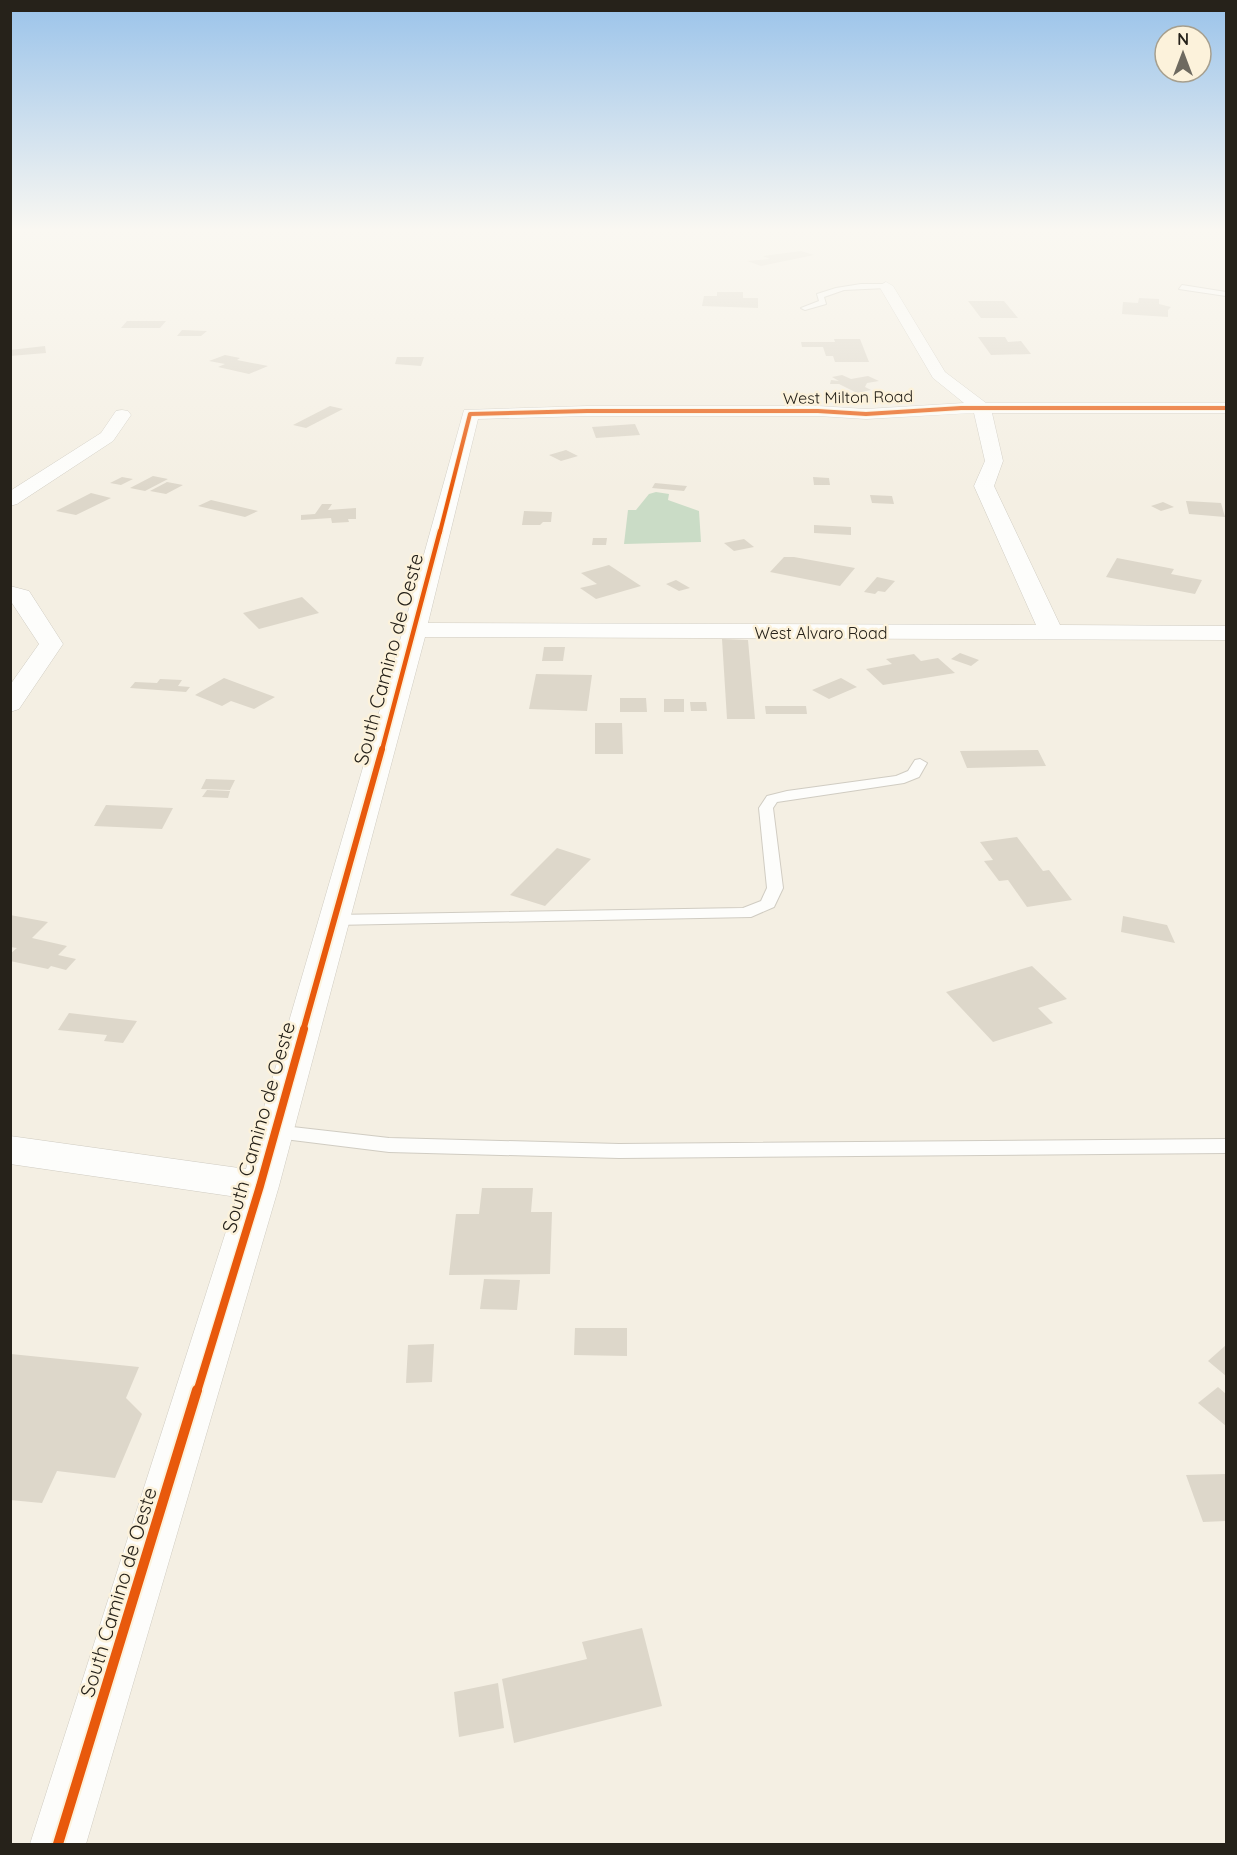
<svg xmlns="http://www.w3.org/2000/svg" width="1237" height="1855" font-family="Quicksand,sans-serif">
	<rect width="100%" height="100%" fill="#f4efe3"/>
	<!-- green -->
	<path fill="#cadcc6" d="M656 492 669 494 668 500 699 511 701 542 624 544 628 510H636L649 494Z"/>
	<!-- building -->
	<path fill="#ddd7ca" d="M801 251 814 255 761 266 747 261 770 259 763 256Z
		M717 292H743V298H758V308L702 306 704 296H717Z
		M1139 298 1159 299V304L1171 307 1168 310V317L1122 314 1123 302 1138 303Z
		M968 301H1004L1018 318H981Z
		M127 321H166L160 328H121Z
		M182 330 207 331 201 336H177Z
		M978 337H1005L1008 342 1021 341 1031 354 991 355Z
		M834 339H860L869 362H835L833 356H826L823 347H802L801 342H835Z
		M45 346 46 353 10 356V350Z
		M225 355 240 358 237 360 268 366 249 374 218 367 225 364 209 361Z
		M397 357H424L421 366 395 364Z
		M842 375 851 379 868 376 879 381 867 383 865 387 871 390 857 393 839 384H830L831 380 839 381 832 377Z
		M330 406 343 409 306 428 293 425Z
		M635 424 640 435 596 438 592 427Z
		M566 450 578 456 561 461 549 455Z
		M153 476 168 479 145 491 130 488Z
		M122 477 133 479 121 485 110 483Z
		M813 477 829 478 830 485H814Z
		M167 482 183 485 166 494 150 491Z
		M655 483 687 486 684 491 652 488Z
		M91 493 111 498 76 515 56 511Z
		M870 495 892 496 894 504 872 503Z
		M211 500 258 511 245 517 198 506Z
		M1186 501 1221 503 1225 517 1189 514Z
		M1163 502 1174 507 1161 511 1151 506Z
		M322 504H332L328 510 356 508V519H348L349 522 332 523 331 518 301 520V515L315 514Z
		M524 511 552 512 551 522H543L540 525H522Z
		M814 525 851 527V535L814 533Z
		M593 538H607L606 545H592Z
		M744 539 754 547 734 551 724 543Z
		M784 557H794L855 568 840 586 770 572Z
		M1117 558 1174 569 1171 574 1202 580 1195 594 1106 577Z
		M609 565 641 586 596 599 580 588 597 584 581 573Z
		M877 577 895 581 885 592 878 591 875 594 864 592Z
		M676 580 690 588 679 591 666 584Z
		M302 597 319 613 259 629 243 613Z
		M722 639 748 640 755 719H727Z
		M544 647H565L563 661H542Z
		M960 653 979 660 971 666 951 659Z
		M914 654 921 661 938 658 955 673 883 685 866 669 892 664 886 659Z
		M536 674 592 675 587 711 529 709Z
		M224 678 275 697 254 709 231 701 222 706 195 695Z
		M841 678 857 687 829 699 812 690Z
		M160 679 182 680 178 686 190 687 186 692 130 688 135 682 157 683Z
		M620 698H646L647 712H620Z
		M664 699H684V712H664Z
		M690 702H706L707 711H691Z
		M765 706H806L807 714H766Z
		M595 723H622L623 754H595Z
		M1038 750 1046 766 967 768 960 751Z
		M206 779 235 780 230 790 201 789Z
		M207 790 230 791 228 798 202 797Z
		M106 805 173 808 162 829 94 826Z
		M1017 837 1043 871 1049 870 1072 900 1027 907 1008 880 999 881 984 861 993 860 980 842Z
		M557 848 591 859 545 906 510 895Z
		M10 915 48 922 32 938 67 946 58 955 76 959 66 970 51 966 48 969 10 961V954L17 948 10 947Z
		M1123 916 1167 925 1175 943 1121 932Z
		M1032 966 1067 999 1038 1008 1053 1023 993 1042 946 992Z
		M69 1013 137 1021 123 1043 104 1041 107 1035 58 1030Z
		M482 1188H533L531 1212H552L550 1274 449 1275 456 1214H479Z
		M484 1279 520 1280 517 1310 480 1309Z
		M575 1328H627V1356L574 1355Z
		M434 1344 432 1382 406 1383 408 1345Z
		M1226 1345V1376L1208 1361Z
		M11 1354 139 1367 126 1398 142 1414 115 1478 57 1471 42 1503 10 1500Z
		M1218 1387 1226 1394V1426L1198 1403Z
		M1226 1474V1521L1203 1522 1186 1475Z
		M642 1628 662 1706 514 1743 502 1679 587 1659 582 1642Z
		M498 1683 504 1728 459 1737 454 1692Z"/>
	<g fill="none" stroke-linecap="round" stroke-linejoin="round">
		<defs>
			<path id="service" d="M861 284H886L890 286 886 288 844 290 824 297 826 304 805 310 801 308 819 301 817 294 836 288Z
				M1182 285 1226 292V296L1179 289Z
				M920 759 927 763 919 777 904 783 777 802 773 808 783 888 774 907 751 917 334 925 326 920 334 915 743 908 761 901 767 888 759 808 767 796 787 791 896 776 908 771 915 760Z
				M275 1125 389 1138 619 1144 1226 1139V1153L619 1158 389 1152 268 1137 265 1132 268 1127Z"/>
			<path id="minor" d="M886 282 893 286 945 372 986 403H1226V413H992L1003 461 994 486 1060 625 1226 626V640L425 637 279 1186 86 1844H30L237 1197 10 1164V1136L246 1169 403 630 464 410 587 406H818L866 409 964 403 933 378 879 286ZM974 413 985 461 974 486 1036 625 428 623 478 419 587 416H818L866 419Z
				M122 410 128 411 131 415 113 441 17 504 10 506V491L101 433 116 411Z
				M10 586 29 591 63 644 19 709 10 712V685L39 644 10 600Z"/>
		</defs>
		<!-- service casing -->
		<use href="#service" stroke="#d0ccc2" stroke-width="2"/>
		<!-- minor casing -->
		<use href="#minor" stroke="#d0ccc2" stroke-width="1"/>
		<!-- service -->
		<use href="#service" fill="#fdfdfb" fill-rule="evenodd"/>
		<!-- minor -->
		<use href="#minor" fill="#fdfdfb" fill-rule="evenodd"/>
		<defs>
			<path id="cycleway-far4" d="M440 532 470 414 587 411H818L866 414 961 408H1226"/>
			<path id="cycleway-far3" d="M382 750 440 531"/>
			<path id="cycleway-far2" d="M303 1031 382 749"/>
			<path id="cycleway-far1" d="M197 1392 260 1186 304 1029"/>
			<path id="cycleway" d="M58 1844 197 1390"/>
		</defs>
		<!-- cycleway-far4 casing -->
		<use href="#cycleway-far4" stroke="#fcf2db" stroke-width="6"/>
		<!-- cycleway-far3 casing -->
		<use href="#cycleway-far3" stroke="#fcf2db" stroke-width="8"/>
		<!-- cycleway-far2 casing -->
		<use href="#cycleway-far2" stroke="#fcf2db" stroke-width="10"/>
		<!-- cycleway-far1 casing -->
		<use href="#cycleway-far1" stroke="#fcf2db" stroke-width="11"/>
		<!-- cycleway casing -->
		<use href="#cycleway" stroke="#fcf2db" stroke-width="14"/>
		<!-- cycleway-far4 -->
		<use href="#cycleway-far4" stroke="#e8590c" stroke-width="4"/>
		<!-- cycleway-far3 -->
		<use href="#cycleway-far3" stroke="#e8590c" stroke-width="4.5"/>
		<!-- cycleway-far2 -->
		<use href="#cycleway-far2" stroke="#e8590c" stroke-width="6"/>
		<!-- cycleway-far1 -->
		<use href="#cycleway-far1" stroke="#e8590c" stroke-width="8"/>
		<!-- cycleway -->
		<use href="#cycleway" stroke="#e8590c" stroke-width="10"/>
	</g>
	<!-- sky -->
	<linearGradient id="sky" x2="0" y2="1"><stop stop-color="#9ac3ea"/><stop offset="0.47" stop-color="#faf8f2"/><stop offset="1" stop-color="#faf8f2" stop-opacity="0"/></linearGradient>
	<rect width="1237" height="490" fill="url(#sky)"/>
	<g text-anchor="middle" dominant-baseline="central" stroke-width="5" stroke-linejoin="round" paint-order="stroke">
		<!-- far-street labels -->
		<g font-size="16" fill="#26221a" stroke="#fcf2db">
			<text transform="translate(848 397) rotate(-1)">West Milton Road</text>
			<text x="821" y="633">West Alvaro Road</text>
		</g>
		<!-- street labels -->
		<g font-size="20" fill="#26221a" stroke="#fcf2db">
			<text transform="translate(388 659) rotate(-75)">South Camino de Oeste</text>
			<text transform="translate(258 1127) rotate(-74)">South Camino de Oeste</text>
			<text transform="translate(118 1592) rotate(-73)">South Camino de Oeste</text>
		</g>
	</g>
	<!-- border -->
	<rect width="1237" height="1855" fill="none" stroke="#26221a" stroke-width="24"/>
	<!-- north arrow -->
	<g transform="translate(1183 54)"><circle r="28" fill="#fcf2db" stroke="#a69f8e" stroke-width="1.5"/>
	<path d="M0-4.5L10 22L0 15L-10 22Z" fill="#6e6a60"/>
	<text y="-9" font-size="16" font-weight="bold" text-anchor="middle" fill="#26221a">N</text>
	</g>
</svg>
